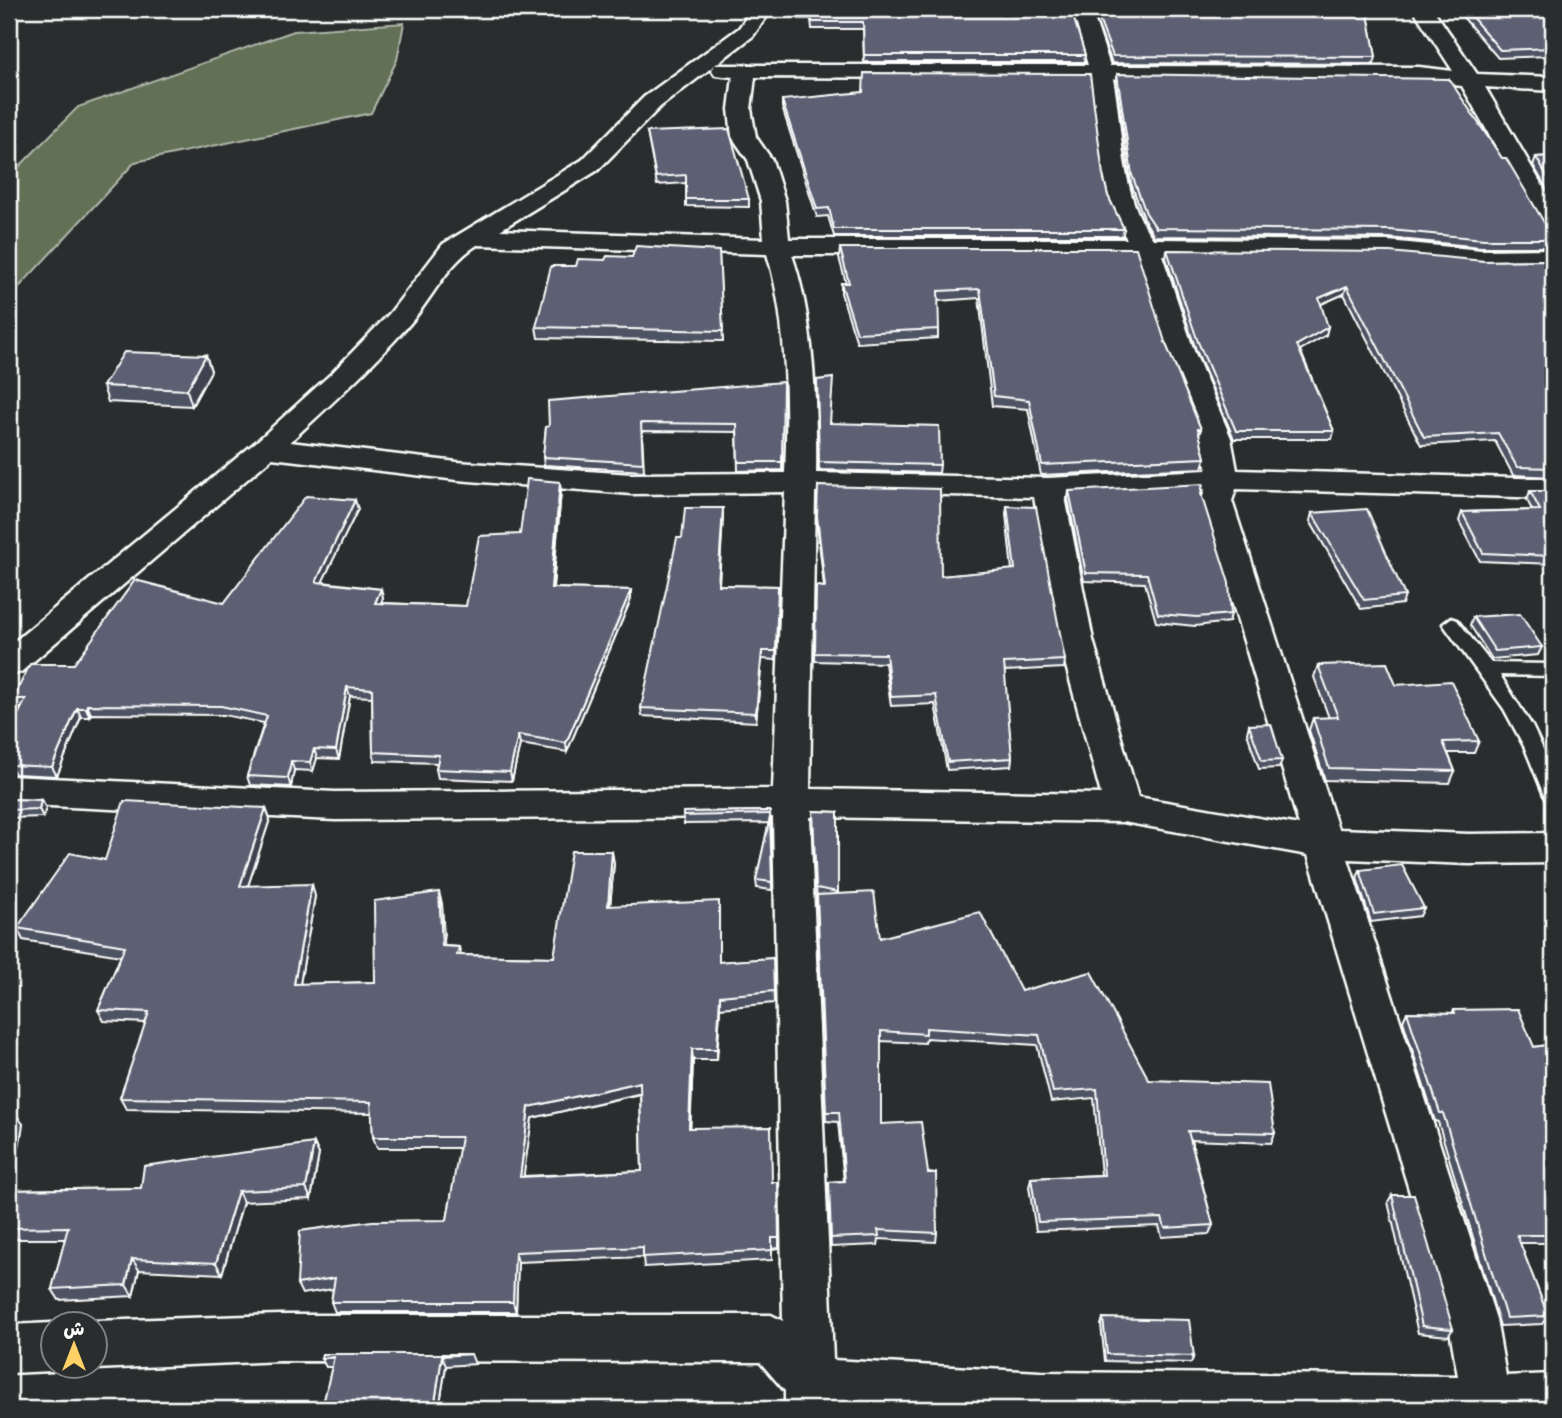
<svg xmlns="http://www.w3.org/2000/svg" width="1562" height="1418" font-family="'Playpen Sans','Playpen Sans Arabic',sans-serif">
	<rect width="100%" height="100%" fill="#2a2d2e"/>
	<filter id="ink" filterUnits="userSpaceOnUse"><feTurbulence type="fractalNoise" baseFrequency=".0143" numOctaves="2"/><feDisplacementMap in="SourceGraphic" scale="14" xChannelSelector="R" yChannelSelector="G"/><feConvolveMatrix kernelMatrix="1 2 1 2 8 2 1 2 1" color-interpolation-filters="sRGB"/></filter>
	<g filter="url(#ink)">
		<!-- green -->
		<path fill="#627057" stroke="#b0b8ab" stroke-width="2" d="M404 23 397 60 371 113 135 162 9 298V177L78 107 294 31Z"/>
		<g fill="none" stroke-linecap="round" stroke-linejoin="round">
			<defs>
				<path id="service" d="M1451 618 1457 620 1491 663 1553 664V676L1500 675 1532 726 1553 770V802L1547 800 1544 795 1525 748 1504 709 1443 624Z"/>
				<path id="minor" d="M752 9H772L753 36 660 107 598 170 500 230 764 239 761 201 748 160 732 137 729 109 733 77 715 75 712 70 715 65H1088L1071 9H1091L1110 66 1419 67 1453 71 1413 9H1433L1477 74 1553 77V91L1485 87 1553 204V233L1544 230 1540 225 1462 86 1419 81 1113 79C1123 130 1120 197 1153 239L1388 241 1481 250 1553 249V265L1481 266 1388 257 1162 255 1194 351 1231 438 1237 470 1553 479V498L1236 489 1232 501 1338 829 1469 834 1553 833V863L1469 864 1348 859 1496 1319 1506 1376 1553 1374V1409H785V1391L760 1362 281 1361 94 1369 86 1366H94V1324H89L94 1321 281 1315H771L783 1321 773 817 335 820 9 804V776L335 792 773 789 785 492 631 494 457 480 272 458 21 672 9 676V646L256 442 333 372 390 313 443 244 582 160 644 97 739 28ZM755 77 1091 79C1100 130 1096 195 1127 239H789L785 201 772 160 756 137 751 109ZM477 245 767 254C787 317 788 407 785 473L631 474 457 462 290 442C330 405 370 368 407 327 431 301 446 264 477 245ZM792 255H1136L1166 351 1201 438 1207 470 1048 478 816 473C817 407 814 317 792 255ZM1205 489 1202 501 1299 825 1138 797 1093 640 1065 497ZM815 492 1034 497 1059 640 1101 794 810 789ZM810 817 1123 822 1308 855 1448 1319 1458 1376 1040 1372 833 1360Z
					M52 1323V1366H65L52 1371 9 1373V1325Z"/>
			</defs>
			<!-- service casing -->
			<use href="#service" stroke="#fff" stroke-width="5"/>
			<!-- minor casing -->
			<use href="#minor" stroke="#fff" stroke-width="5"/>
			<!-- service -->
			<use href="#service" fill="#2a2d2e" fill-rule="evenodd"/>
			<!-- minor -->
			<use href="#minor" fill="#2a2d2e" fill-rule="evenodd"/>
		</g>
		<!-- wall -->
		<path fill="#4e5362" stroke="#fff" stroke-width="2" fill-rule="evenodd" d="M798 9H1071L1085 55 1084 62H864L863 29H812L811 19H799Z
			M1092 9H1367L1376 57 1374 64 1112 63Z
			M1456 9H1553V62L1549 56 1498 58Z
			M1117 74 1553 227V247H1481L1388 238 1154 236 1145 221 1131 183 1116 82Z
			M782 100 1103 175 1108 196 1124 229 1122 236H834L828 216 817 217 782 107Z
			M647 132 749 199V207L686 206V183L657 185Z
			M1553 156V200L1533 165 1536 157Z
			M840 248 1165 342 1201 429 1199 435 1205 458 1202 468 1041 475 1028 409 992 406 979 298 938 301V338L857 343 841 293V283H846L839 258Z
			M1167 250 1484 261 1553 260V477L1513 475 1495 441 1421 445 1344 294 1321 304 1326 335 1300 350 1334 431 1332 439H1234L1196 350 1166 258Z
			M719 251 723 341 538 338 536 327 576 266 605 260 632 257Z
			M206 355 211 371 192 406 108 402 103 386Z
			M817 380 830 423 940 465 939 473 819 470Z
			M783 382 782 470 738 471 737 432 642 431 644 471 544 465 543 457 546 427Z
			M818 486 941 576 1012 570 1006 514 1007 506 1065 660 1064 668 1004 671 1012 758 1011 766 947 770 935 704 891 706 885 663 815 661 816 586 824 587 817 524Z
			M561 491 553 588 631 590V599L567 752 520 744 512 781 438 778 436 769 437 763 375 761 373 752 372 697 350 696 339 759 317 758 313 771 294 770 291 787 250 785 247 776 264 723 224 715 91 714 90 717H81L57 776 15 774 10 765 14 756 9 755V747L21 708H18L13 699 74 664 224 603 358 509 322 582 381 589 383 598 381 603 466 606 520 534Z
			M1069 491 1201 494 1231 614 1229 622 1195 626 1156 622 1145 583 1084 581 1068 499Z
			M1530 491H1553V564L1480 561 1459 521 1462 512 1532 510 1527 500Z
			M1312 513 1405 596 1402 604 1361 609 1310 521Z
			M723 516 719 585 778 586 776 660 762 659 756 722 642 716 641 708 682 538Z
			M1473 617 1542 647 1538 655 1492 659 1470 625Z
			M1318 665 1396 685 1479 741 1474 753H1448L1455 771 1450 783 1325 780 1309 730 1313 718H1329L1314 677Z
			M1249 725 1282 760 1279 768 1259 769 1247 733Z
			M9 799 41 800 46 808 43 817 9 818Z
			M770 811 772 890 757 888 756 880 769 823 684 824 683 812Z
			M813 811 838 812V894L880 938 1021 991 1149 1080 1275 1133 1271 1143 1191 1140 1213 1225 1209 1234 1162 1237 1159 1226 1036 1231 1029 1187 1031 1178 1101 1175 1094 1098 1051 1102 1037 1045 926 1038 925 1043 881 1041V1124L928 1173 937 1233 936 1242 879 1239 878 1245 831 1247 829 1182 844 1181 838 1122 826 1121Z
			M270 819 248 886 315 896 300 984 375 982 442 904 444 946 459 947 461 955 554 957 614 863 610 906 720 962 773 958 774 1003 720 1008 717 1060H693L690 1128 772 1182 779 1238V1248L772 1249V1260L644 1267 643 1257 518 1262 516 1312H335L331 1302 333 1289 302 1294 297 1284 447 1220 460 1148H377L373 1137 372 1113 126 1109 120 1098 146 1023 104 1021 98 1010 121 956 23 940 17 928 105 860ZM640 1094 642 1171 523 1176 532 1118Z
			M1360 870 1424 908 1420 916 1371 922 1357 878Z
			M1454 1010 1534 1047 1553 1044V1243H1520L1548 1316 1542 1324 1500 1326 1438 1122 1435 1121 1403 1021 1407 1012 1452 1013Z
			M9 1114 23 1124 11 1190 141 1188 319 1154 311 1199 243 1202 222 1274 139 1270 133 1296 59 1300 52 1289 65 1239H9Z
			M1392 1195 1453 1329 1448 1336 1418 1333 1388 1202Z
			M1103 1318 1194 1356 1191 1363 1105 1361 1101 1325Z
			M471 1354 475 1364 446 1366 439 1409H322L332 1367H326L321 1358Z"/>
		<!-- shaded-wall -->
		<path fill="#404350" stroke="#fff" stroke-width="2" d="M1347 286 1344 294 1317 306 1319 298Z
			M1328 327 1326 335 1295 353 1297 345Z
			M206 355 211 371 192 406 187 390Z
			M560 482 561 491 552 597 551 588Z
			M355 500 358 509 318 591 316 582Z
			M723 508V516L718 593V585Z
			M381 589 383 598 377 612 375 603Z
			M631 590V599L567 752 566 743Z
			M762 651V659L756 722V713Z
			M347 687 350 696 339 759 336 750Z
			M87 705 91 714 90 717 86 708Z
			M77 708 81 717 57 776 52 767Z
			M518 735 520 744 512 781 510 772Z
			M314 749 317 758 313 771 310 762Z
			M291 761 294 770 291 787 288 778Z
			M41 800 46 808 43 817 39 809Z
			M266 808 270 819 244 898 240 886Z
			M612 851 614 863 609 917 608 906Z
			M312 884 315 896 298 996 294 984Z
			M439 892 442 904 445 957 442 946Z
			M720 996V1008L717 1060V1049Z
			M692 1049 693 1060 690 1139 689 1128Z
			M640 1082 642 1093 532 1118 522 1187 520 1177 529 1107Z
			M15 1113 23 1124 10 1201 9 1150Z
			M314 1143 319 1154 311 1199 306 1188Z
			M238 1191 243 1202 222 1274 216 1263Z
			M515 1252 518 1262 516 1312 513 1302Z
			M132 1259 139 1270 133 1296 126 1285Z
			M442 1356 446 1366 439 1409H434Z"/>
		<!-- building -->
		<path fill="#5b6072" stroke="#fff" stroke-width="2" fill-rule="evenodd" d="M799 9H1071L1085 55H864L863 22H812L811 12H799Z
			M1095 9H1367L1376 57 1113 56Z
			M1465 9H1553V50L1552 48 1500 50Z
			M864 73 1090 74 1103 175 1108 196 1124 229H834L829 208 817 209 782 100 863 92Z
			M1117 74 1449 79 1502 158H1506L1545 224 1553 227V239H1484L1390 230 1156 228 1146 213 1132 175Z
			M729 129 749 199H686V175L656 177 647 132Z
			M1553 156V187L1536 157Z
			M636 246 719 251 723 331 536 327 551 266H576L578 259 605 260 607 256 632 257Z
			M840 248H1136L1165 342 1201 429H1198L1205 458 1042 465 1029 400 994 396 980 289 938 291 939 329 857 333 841 283H849Z
			M1167 250 1390 252 1484 261 1553 260V468L1517 467 1498 433 1424 437 1347 286 1319 298 1328 327 1297 345 1334 431H1236L1198 342Z
			M124 352 206 355 187 390 103 386Z
			M833 378 830 423 939 426 940 465 819 462 817 380Z
			M783 382 782 462H738L737 424 641 423 643 463 543 457 546 427 549 426 548 401Z
			M527 479 560 482 551 588 631 590 566 743 518 735 510 772 436 769 439 755 373 752 372 689 347 687 336 750 314 749 310 762 291 761 288 778 247 776 267 716 221 706 87 705 86 708H77L52 767 10 765 17 747H9V733L26 699H13L30 664H74L135 580 224 603 306 496 355 500 316 582 381 589 375 603 466 606 479 536 520 534Z
			M1203 484 1201 494 1229 583 1231 614 1197 617 1158 614 1147 574 1086 573 1069 491Z
			M818 486 940 489 941 576 1015 569 1007 506 1036 507 1065 660 1004 663 1012 758 948 762 936 695 891 697 886 654 815 653 816 586 825 587 817 516Z
			M1530 491H1553V556L1483 553 1462 512 1540 510Z
			M685 508H723L718 585 778 586 776 651H762L756 713 641 708 677 538H682Z
			M1367 509 1405 596 1364 600 1312 513Z
			M1520 614 1542 647 1495 651 1473 617Z
			M1387 663 1396 685 1451 681 1479 741 1443 742 1455 771 1329 768 1313 718 1338 717 1318 665Z
			M1271 724 1282 760 1262 761 1249 725Z
			M9 799 41 800 39 809 9 810Z
			M124 801 266 808 240 886 312 884 294 984 375 982 374 901 439 892 442 946 459 947 457 955 554 957 571 851H612L608 906 719 901V962L773 958 774 991 720 996 717 1049H692L689 1128 771 1127 772 1182H778L779 1238H772V1250L643 1257V1247L515 1252 513 1302H331L335 1278 297 1284 300 1231 372 1221 447 1220 461 1137H373L371 1102 120 1098 149 1012 98 1010 125 946 17 928 70 853 105 860ZM640 1082 642 1171 520 1177 529 1107Z
			M770 811V814L683 816V812Z
			M813 811 838 812V892L816 888Z
			M770 817 772 882 756 880Z
			M1402 865 1424 908 1374 914 1360 870Z
			M874 892 880 938 980 912 1021 991 1091 972 1149 1080 1268 1084 1275 1133 1188 1131 1213 1225 1165 1228 1162 1218 1038 1222 1031 1178 1104 1175 1097 1089 1053 1092 1039 1035 926 1028V1034L881 1031V1124L921 1122 928 1173H936L937 1233 878 1230 879 1236 831 1238 829 1182 845 1181 839 1112H826L817 895Z
			M1518 1009 1534 1047 1553 1044V1235H1517L1548 1316 1506 1318 1443 1113H1440L1407 1012 1455 1013 1454 1010Z
			M15 1113 9 1150V1114Z
			M314 1143 306 1188 238 1191 216 1263 132 1259 126 1285 52 1289 68 1227 9 1228V1190L141 1188 144 1166Z
			M1392 1195H1414L1453 1329 1422 1326Z
			M1103 1318 1189 1320 1194 1356 1107 1354Z
			M322 1354H471L442 1356 434 1409H322L334 1357 321 1358Z"/>
	</g>
	<!-- margin -->
	<rect width="1562" height="1418" fill="none" stroke="#2a2d2e" stroke-width="35"/>
	<rect x="18" y="18" width="1527" height="1383" fill="none" stroke="#fff" stroke-width="2.5" filter="url(#ink)"/>
	<!-- north arrow -->
	<g transform="translate(74 1345)"><circle r="33" fill="#2a2d2e" stroke="#7f8182" stroke-width="2"/>
	<path d="M0-5L12 26L0 18L-12 26Z" fill="#ffd166"/>
	<text y="-10" font-size="19" font-weight="bold" text-anchor="middle" fill="#ffffff">ش</text>
	</g>
</svg>
